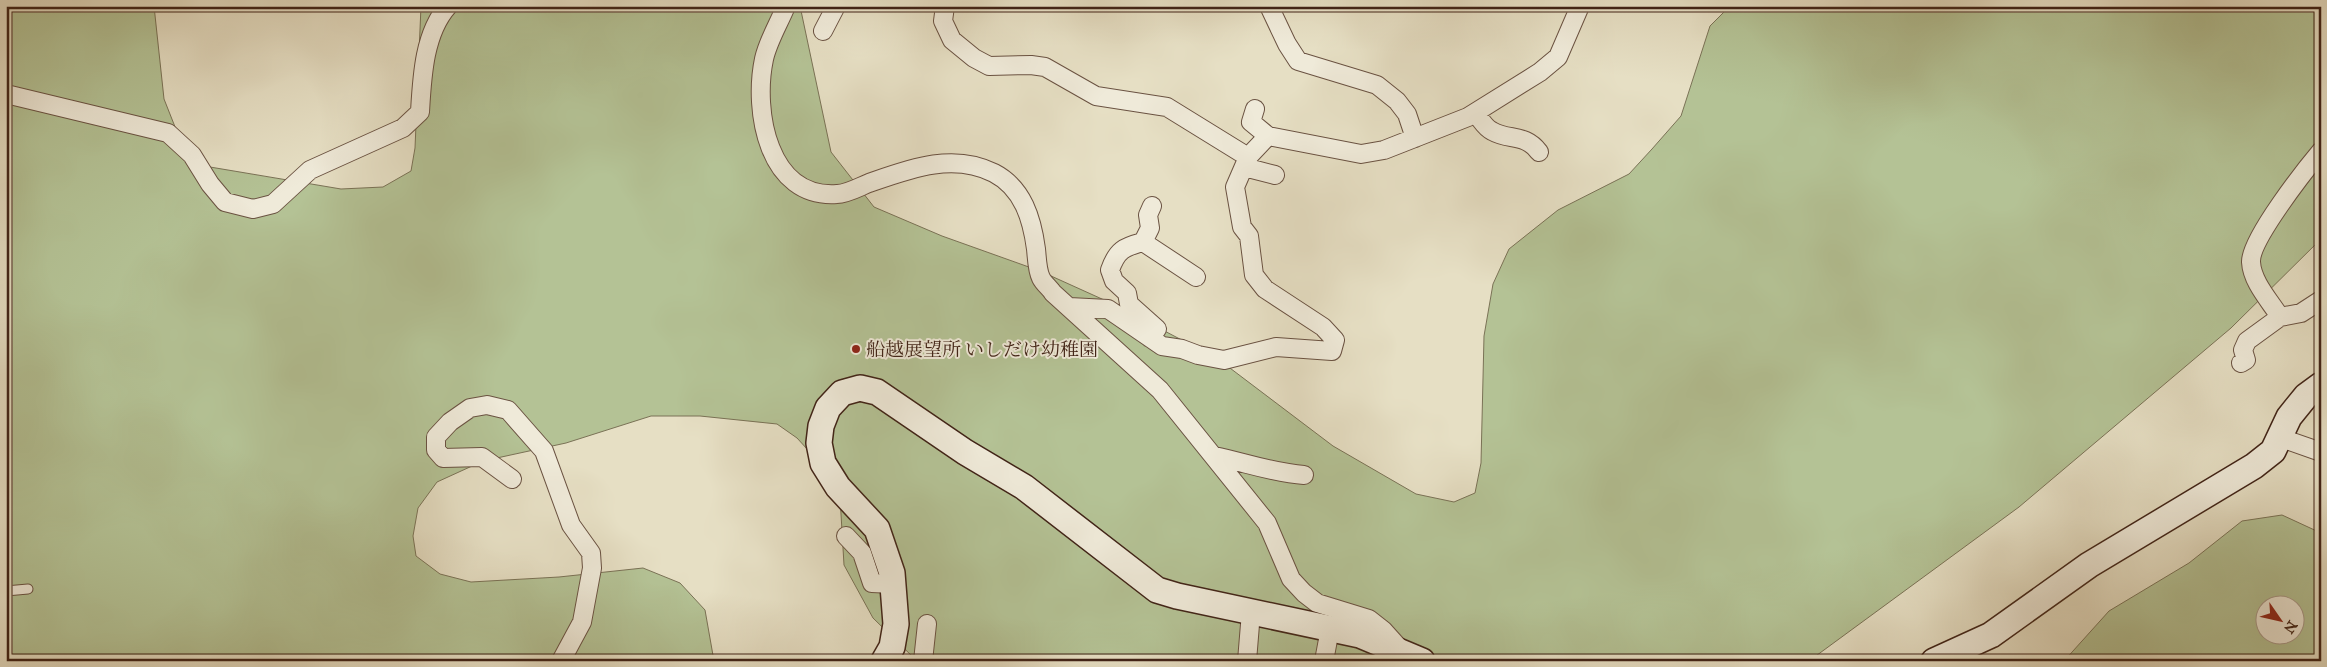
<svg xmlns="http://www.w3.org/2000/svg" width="2327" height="667" font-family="'IM FELL Great Primer','Noto Serif JP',serif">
	<rect width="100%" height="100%" fill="#e6dfc4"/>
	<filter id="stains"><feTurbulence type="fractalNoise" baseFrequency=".004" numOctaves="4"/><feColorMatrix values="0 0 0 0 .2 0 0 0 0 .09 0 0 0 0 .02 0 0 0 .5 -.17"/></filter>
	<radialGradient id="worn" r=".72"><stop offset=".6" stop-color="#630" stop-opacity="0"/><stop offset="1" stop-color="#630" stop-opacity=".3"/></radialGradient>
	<!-- green -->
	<path fill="#b4c295" stroke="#7a7256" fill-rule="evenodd" d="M6 6H154L164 99 181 142 210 167 341 189 383 187 411 171 415 148 421 6H800L831 152 874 207 942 236 1040 271 1113 304 1218 359 1333 446 1416 494 1454 502 1475 493 1481 463 1484 336 1493 284 1509 249 1558 210 1629 174 1652 149 1681 116 1710 26 1730 6H2321V239L2231 328 2019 507 1809 661H917L873 618 844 565 840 497 829 473 797 438 777 424 700 416H651L566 443 483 461 437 482 418 508 413 536 416 556 440 574 471 582 559 577 643 568 680 583 705 610 714 661H6Z
		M2282 515 2321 533V661H2064L2109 611 2189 563 2242 521ZM2264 604H2294V634H2264Z"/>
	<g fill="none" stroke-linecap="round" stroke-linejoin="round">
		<defs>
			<path id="lane" d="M6 591 28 589"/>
			<path id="street" d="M786 6C779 23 768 41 764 59 753 111 768 199 837 194 847 194 859 187 869 183 909 169 953 152 994 173 1023 188 1032 219 1036 249 1037 258 1037 270 1041 278 1044 284 1050 288 1053 293L1160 390 1267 523 1291 579 1304 593 1317 603 1369 619 1383 630 1401 650
				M945 6 943 21 952 40 974 58 989 66 1031 65 1045 67 1096 96 1167 107 1248 157
				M1269 6 1287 44 1298 61 1377 85 1397 101 1407 114 1415 138
				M823 31 836 6
				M6 94 168 133 192 155 210 184 225 202 253 209 273 204 310 170 403 128 420 112C422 77 424 33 448 6
				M1475 113C1480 118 1485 128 1492 131 1509 141 1525 133 1539 152
				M1268 136 1361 154 1384 150 1468 117 1540 72 1558 57 1580 6
				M1244 167 1275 175
				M1143 242 1150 228 1148 215 1152 206
				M1069 307 1108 309 1162 346 1182 349 1198 355 1224 360 1276 347 1332 351 1335 340 1323 327 1265 289 1254 275 1249 236 1242 227 1235 187 1248 157 1268 136 1251 122 1255 109
				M2280 317C2270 301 2252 282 2251 262 2250 240 2305 170 2321 151
				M1150 338 1157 329 1129 304 1127 293 1114 281 1110 270C1117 250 1124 247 1143 242L1196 277
				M2241 363 2246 360 2243 350 2247 341 2280 317 2301 313 2321 300
				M2281 438 2321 452
				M1214 456C1244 462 1273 473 1304 475
				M512 479 482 457 443 458 436 450V437L450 422 470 408 487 405 508 410 544 451 571 525 591 553 592 568 582 622 561 661
				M846 536 862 553 872 583 893 584
				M923 661 927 624
				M1247 661 1251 612
				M1324 661 1330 629"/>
			<path id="secondary" d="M884 661 892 647 896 624 892 573 877 529 838 487 823 463 819 443 821 426 828 408 842 393 860 388 877 392 965 452 1024 487 1157 590 1177 596 1360 635 1422 661
				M1934 661 1991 635 2089 565 2254 466 2273 451 2289 417 2306 396 2321 385"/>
		</defs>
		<!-- lane casing -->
		<use href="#lane" stroke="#6a5242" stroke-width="11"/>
		<!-- street casing -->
		<use href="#street" stroke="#6a5242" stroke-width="20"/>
		<!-- secondary casing -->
		<use href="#secondary" stroke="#402317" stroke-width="28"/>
		<!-- lane -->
		<use href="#lane" stroke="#efead9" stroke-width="9"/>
		<!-- street -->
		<use href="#street" stroke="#efead9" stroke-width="18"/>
		<!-- secondary -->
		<use href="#secondary" stroke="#efead9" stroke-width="25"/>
	</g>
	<!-- markers -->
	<circle fill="#8f2418" stroke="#efead9" stroke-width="2" cx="856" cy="349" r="5"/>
	<g text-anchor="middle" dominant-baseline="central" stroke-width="4" stroke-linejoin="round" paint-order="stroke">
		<!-- poi labels -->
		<g font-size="19" fill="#402317" stroke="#efead9" text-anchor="start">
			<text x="866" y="349">船越展望所 いしだけ幼稚園</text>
		</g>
	</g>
	<!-- margin -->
	<rect width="2327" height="667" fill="none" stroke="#e6dfc4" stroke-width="25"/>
	<rect x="8" y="8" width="2312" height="652" fill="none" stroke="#402317" stroke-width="2.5"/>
	<rect x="12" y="12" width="2302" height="642" fill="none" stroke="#402317"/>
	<!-- north arrow -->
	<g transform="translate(2280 620) rotate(124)"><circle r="24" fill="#efead9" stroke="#a99a8b"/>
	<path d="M0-4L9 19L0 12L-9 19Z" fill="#8f2418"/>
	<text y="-8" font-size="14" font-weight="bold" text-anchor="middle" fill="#402317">N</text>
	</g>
	<rect width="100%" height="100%" filter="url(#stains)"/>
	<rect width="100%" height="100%" fill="url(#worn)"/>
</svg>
